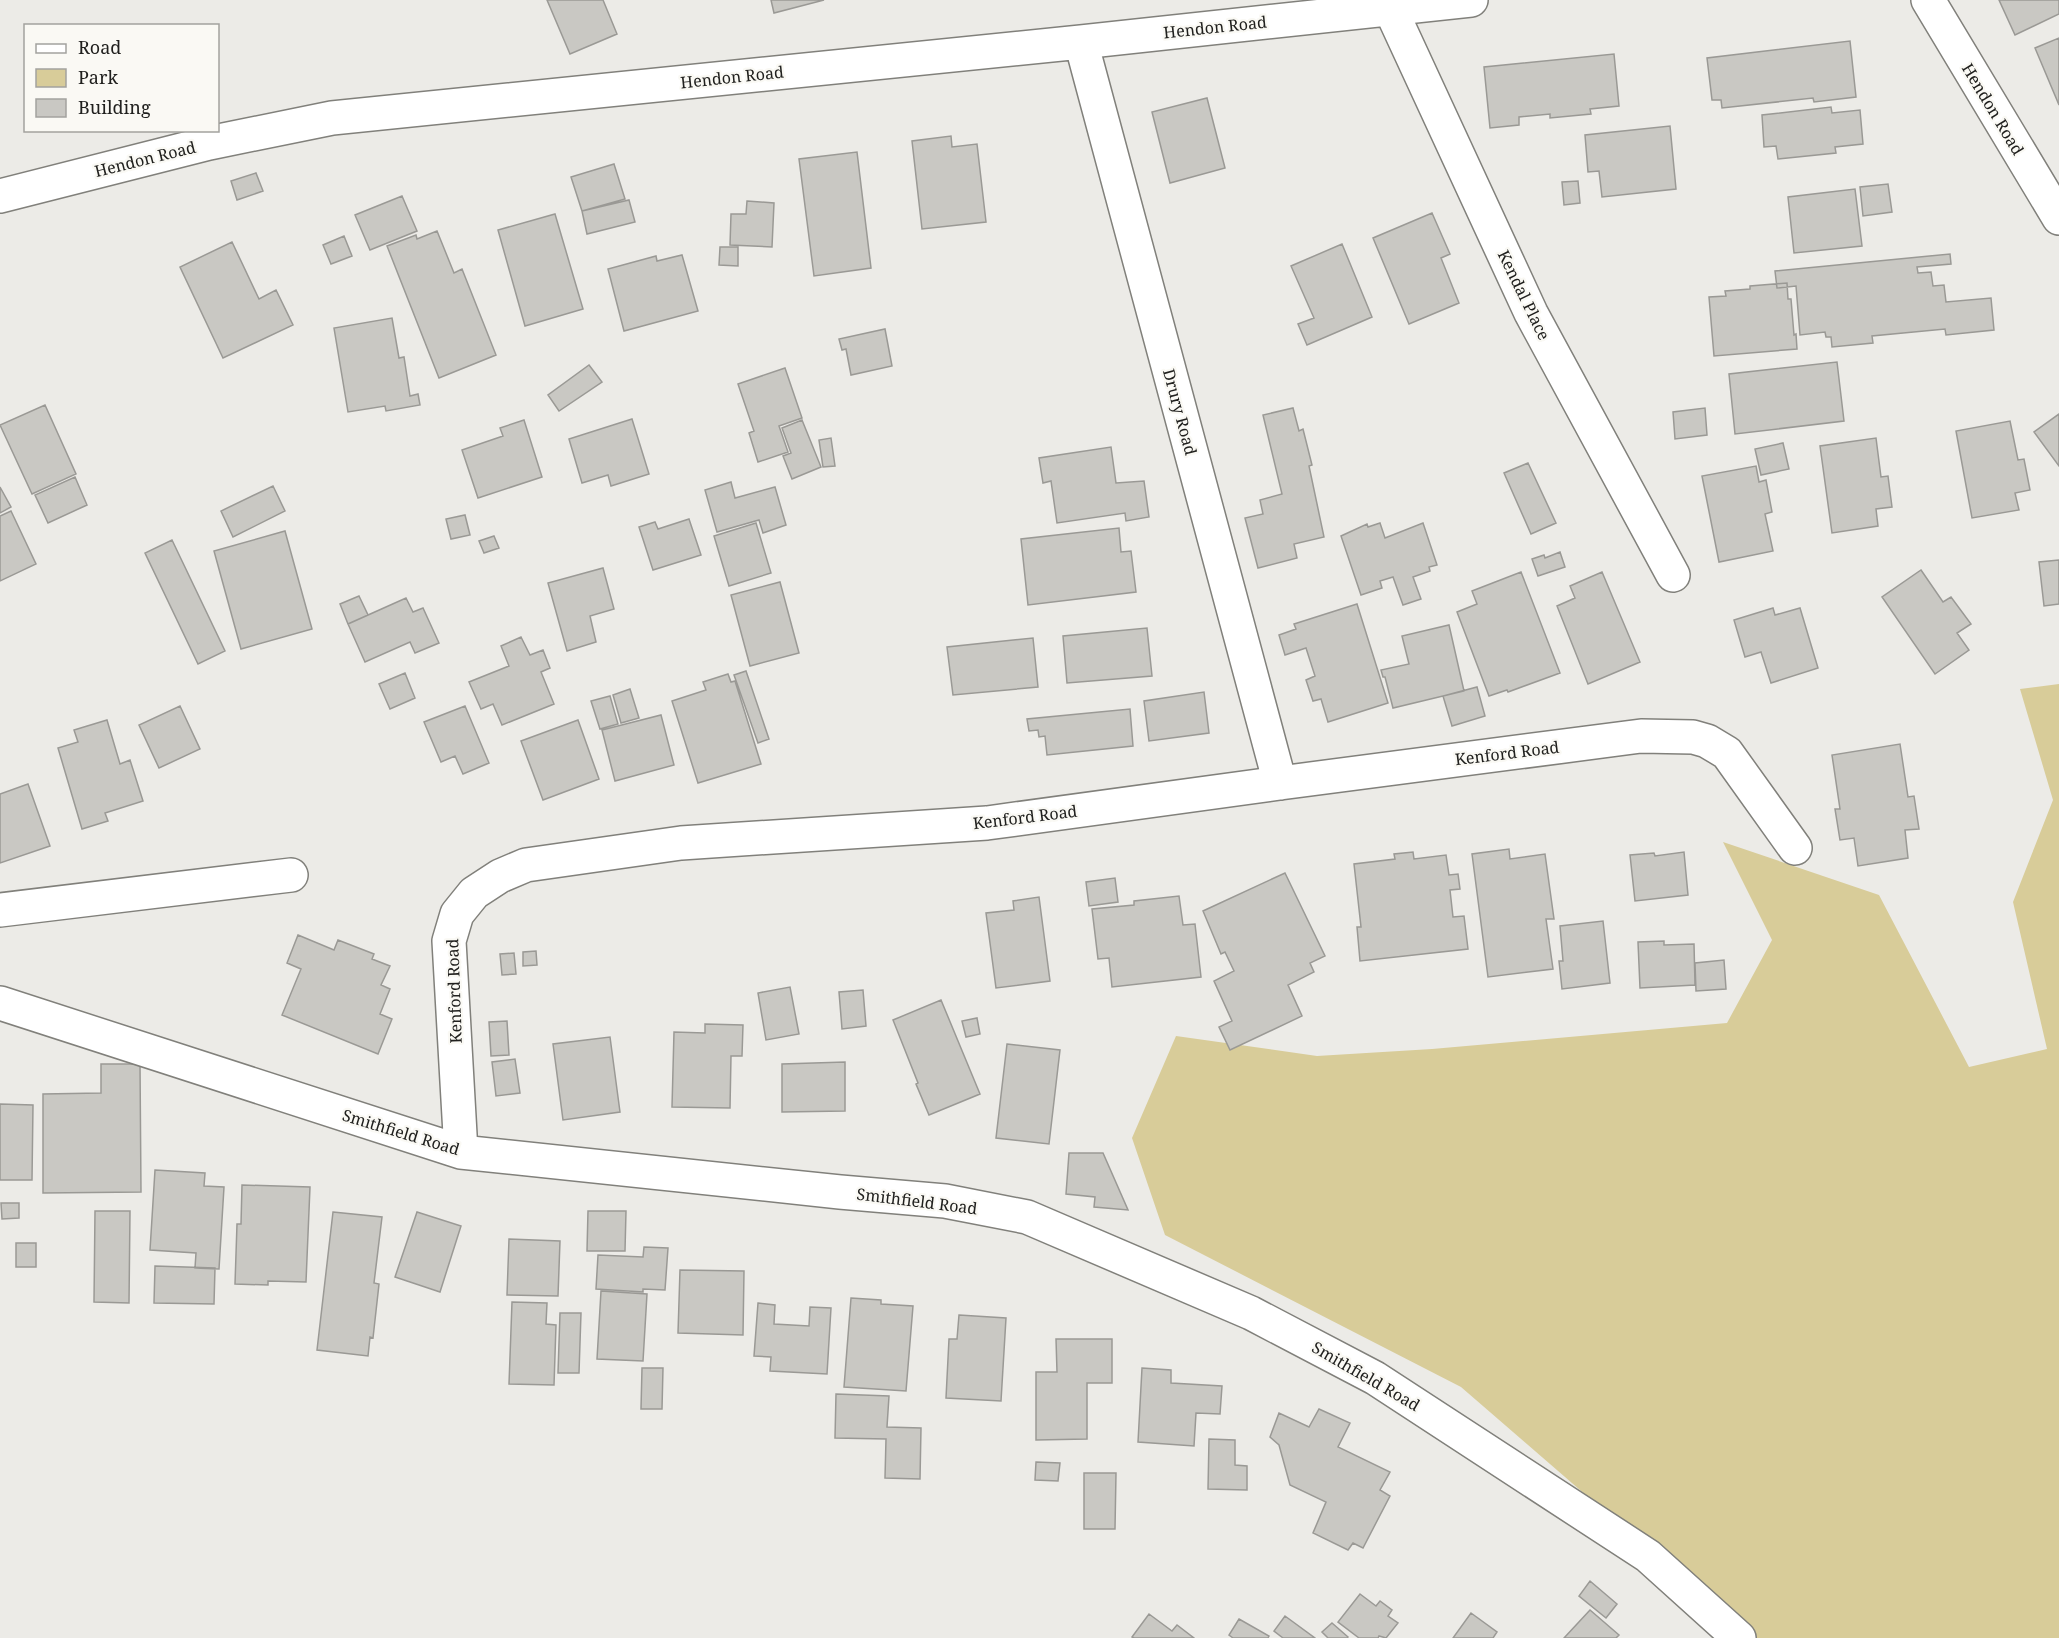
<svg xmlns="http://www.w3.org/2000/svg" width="2059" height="1638" font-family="'Noto Serif',serif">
	<rect width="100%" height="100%" fill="#ecebe7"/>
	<!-- green -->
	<path fill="#d8cc99" d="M2059 684V1638H1751L1461 1387 1165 1235 1132 1138 1176 1036 1317 1056 1432 1049 1727 1023 1772 940 1723 842 1879 895 1969 1067 2047 1049 2013 902 2053 800 2020 689Z"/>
	<!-- building -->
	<path fill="#c9c8c3" stroke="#9a9995" stroke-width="1.5" d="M547 0H603L617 34 570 54Z
		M771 0H824L774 13Z
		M1999 0H2059V14L2015 35Z
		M2059 38V105L2035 48Z
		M1850 41 1856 97 1814 102 1813 98 1722 108 1721 100H1712L1707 58Z
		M1614 54 1619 106 1590 109 1591 114 1550 118V114L1519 117V125L1490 128 1484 67Z
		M1207 98 1225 168 1170 183 1152 112Z
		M1831 107 1832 113 1860 110 1863 144 1835 147 1836 153 1778 159 1776 146 1764 147 1762 115Z
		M1670 126 1676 189 1602 197 1599 171 1588 172 1585 135Z
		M951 136 952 147 977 144 986 222 922 229 912 141Z
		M857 152 871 268 814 276 799 159Z
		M614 164 625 199 582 211 571 177Z
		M256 173 263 191 237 200 231 181Z
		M1578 181 1580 203 1564 205 1562 182Z
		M1888 184 1892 212 1863 216 1860 187Z
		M1855 189 1862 246 1794 253 1788 197Z
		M402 196 417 231 370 250 355 215Z
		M629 200 635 222 587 234 582 211Z
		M747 201 774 203 772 247 730 245 731 214H746Z
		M1432 213 1450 254 1441 258 1459 303 1409 324 1373 238Z
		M555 214 583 309 525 326 498 230Z
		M437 231 454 273 462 269 496 355 439 378 387 246 416 235 417 239Z
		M344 236 352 256 331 264 323 245Z
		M232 242 259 299 276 290 293 325 223 358 180 267Z
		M1342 244 1372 317 1307 345 1298 324 1314 318 1291 266Z
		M720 247H738V266L719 265Z
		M1950 254 1951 264 1917 267 1918 273 1931 272 1933 286 1944 285 1946 302 1991 298 1994 330 1946 335 1945 329 1872 336 1873 343 1832 347 1831 337H1826L1825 332 1800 335 1796 286 1777 288 1775 271Z
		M682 255 698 311 624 331 608 269 656 256 657 261Z
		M1787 283 1788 299H1791L1794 335 1796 334 1797 349 1714 356 1709 297 1726 296 1725 291 1750 289V286Z
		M392 318 399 358 404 357 410 396 418 394 420 405 386 411 385 406 348 412 334 328Z
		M885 329 892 366 851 375 846 349 842 350 839 339Z
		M1837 362 1844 421 1735 434 1729 374Z
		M589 365 602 382 559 411 548 395Z
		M785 368 802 418 779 426 788 452 758 462 749 433 754 431 738 384Z
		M45 405 76 474 32 494 0 425Z
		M1293 408 1299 431 1303 429 1312 465 1309 466 1324 537 1294 544 1297 558 1258 568 1245 518 1263 514 1260 500 1282 494 1263 415Z
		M1705 408 1707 435 1675 439 1673 412Z
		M2059 414V466L2034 432Z
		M632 419 649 474 611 486 608 475 582 483 569 439Z
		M524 420 542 477 478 498 462 450 503 436 500 428Z
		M802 420 821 467 792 479 783 456 791 453 782 428Z
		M2010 421 2018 460 2024 459 2030 490 2015 493 2019 510 1972 518 1956 431Z
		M831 438 835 466 823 467 819 440Z
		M1876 438 1881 477 1888 476 1892 507 1876 509 1878 526 1832 533 1820 446Z
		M1783 443 1789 469 1761 475 1755 449Z
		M1111 447 1116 483 1144 481 1149 517 1126 521 1125 513 1057 523 1051 481 1043 483 1039 458Z
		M1528 463 1556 523 1531 534 1504 473Z
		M1756 466 1759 482 1766 480 1772 512 1765 514 1773 551 1719 562 1702 476Z
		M75 477 87 505 48 523 35 495Z
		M731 482 735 498 775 487 786 525 763 533 759 520 717 532 705 490Z
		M273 486 285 511 233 537 221 511Z
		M0 487 11 507 0 513Z
		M11 511 36 564 0 581V516Z
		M465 515 470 535 451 539 446 519Z
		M689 519 701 555 653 570 639 527 655 522 658 529Z
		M756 523 771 573 729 586 714 536Z
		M1380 523 1385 538 1423 523 1437 565 1429 567 1430 571 1413 577 1421 599 1403 605 1393 577 1380 581 1382 588 1361 595 1341 536 1367 524 1368 527Z
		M1119 528 1121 552 1131 551 1136 592 1028 605 1021 539Z
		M285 531 312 629 241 649 214 551Z
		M494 536 499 548 484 553 479 541Z
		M172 540 225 651 198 664 145 553Z
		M1560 552 1565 567 1538 576 1532 559 1544 555 1545 558Z
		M2059 560V604L2044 606 2039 562Z
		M603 568 614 609 590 616 596 642 567 651 548 583Z
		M1921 570 1943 602 1951 597 1971 624 1957 633 1969 650 1935 674 1882 597Z
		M1521 572 1560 673 1508 692 1507 690 1489 696 1457 612 1477 604 1472 591Z
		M1602 572 1640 662 1588 684 1557 606 1575 598 1570 586Z
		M780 582 799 653 750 666 731 595Z
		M359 596 368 615 348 624 340 604Z
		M406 598 413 612 423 608 439 643 415 653 410 642 365 662 348 624Z
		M1357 604 1388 703 1328 722 1321 699 1313 701 1306 680 1315 676 1306 648 1285 655 1279 635 1296 629 1294 624Z
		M1773 608 1775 615 1800 608 1818 668 1771 683 1761 652 1745 657 1734 620Z
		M1449 625 1464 691 1393 708 1385 677H1383L1381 670 1409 664 1402 636Z
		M1147 628 1152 676 1067 683 1063 636Z
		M521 637 530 655 543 650 550 668 541 672 554 704 502 725 493 704 481 709 469 682 509 666 501 646Z
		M1033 638 1038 687 953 695 947 647Z
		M746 671 769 739 758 743 734 675Z
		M405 673 415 698 390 709 379 684Z
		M728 674 731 682 735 681 761 764 698 783 672 701 706 690 703 682Z
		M1477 687 1485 716 1452 726 1443 696Z
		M630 689 639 718 621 723 613 695Z
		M1204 692 1209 733 1149 741 1144 701Z
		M610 696 618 724 600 729 591 701Z
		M180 706 200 749 159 768 139 725Z
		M465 706 489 763 463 774 455 756 441 762 424 722Z
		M1130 709 1133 746 1047 755 1045 736 1039 737 1038 730 1029 731 1027 719Z
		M661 715 674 765 615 781 602 730Z
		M107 720 120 764 130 760 143 801 105 813 108 821 82 829 58 748 78 742 74 730Z
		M578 720 599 779 543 800 521 741Z
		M1900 744 1908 797 1914 796 1919 829 1905 830 1908 858 1858 866 1854 838 1840 840 1835 809H1840L1832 755Z
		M28 784 50 846 0 863V794Z
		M1509 849 1510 859 1545 854 1554 919H1546L1553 969 1488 977 1472 854Z
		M1413 852 1414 859 1446 855 1449 875 1458 874 1460 889 1450 890 1453 917 1464 916 1468 949 1360 961 1357 927H1361L1354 864 1395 859 1394 854Z
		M1684 852 1688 895 1635 901 1630 855 1654 853 1655 856Z
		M1285 873 1325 956 1310 963 1314 972 1288 985 1302 1016 1230 1050 1219 1027 1232 1021 1214 981 1234 971 1225 952 1221 954 1203 911Z
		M1115 878 1118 902 1089 906 1086 882Z
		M1179 896 1183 925 1195 924 1201 977 1112 987 1109 958 1098 959 1092 909 1134 905V901Z
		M1039 897 1050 981 996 988 986 913 1014 910 1013 901Z
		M1603 921 1610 983 1562 989 1559 961H1563L1560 926Z
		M298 935 334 950 338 940 374 954 372 959 390 966 381 985 390 989 380 1014 392 1019 378 1054 282 1015 301 969 287 963Z
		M1664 941V945L1694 944 1695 985 1640 988 1638 942Z
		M536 951 537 965 523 966V952Z
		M514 953 516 974 502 975 500 954Z
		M1724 960 1726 989 1696 991 1695 963Z
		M790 987 799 1034 766 1040 758 993Z
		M863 990 866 1026 842 1029 839 992Z
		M941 1000 980 1094 929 1115 916 1084 918 1083 893 1020Z
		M977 1018 980 1034 966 1037 962 1021Z
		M507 1021 509 1055 491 1056 489 1022Z
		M705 1024 743 1025 742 1056H731L730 1108 672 1107 674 1032 705 1033Z
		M610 1037 620 1112 563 1120 553 1044Z
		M1007 1044 1060 1050 1049 1144 996 1138Z
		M515 1059 520 1093 496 1096 492 1062Z
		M845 1062V1111L782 1112V1064Z
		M101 1064H140L141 1192 43 1193V1094L101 1093Z
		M0 1104 33 1105 32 1180H0Z
		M1069 1153H1103L1128 1210 1094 1207 1095 1197 1066 1194Z
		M155 1170 205 1173 204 1186 224 1187 219 1269 195 1268 196 1253 150 1250Z
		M242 1185 310 1187 306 1282 268 1281V1285L235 1284 237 1224H241Z
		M1 1203H19V1218L2 1219Z
		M95 1211H130L129 1303 94 1302Z
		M588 1211H626L625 1251H587Z
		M333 1212 382 1217 374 1283 379 1284 373 1338 370 1337 368 1356 317 1350Z
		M417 1212 461 1226 440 1292 395 1277Z
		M509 1239 560 1241 558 1296 507 1295Z
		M16 1243H36V1267H16Z
		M644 1247 668 1248 665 1290 643 1289V1292L596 1289 598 1255 643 1257Z
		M155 1266 215 1268 214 1304 154 1303Z
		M680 1270 744 1271 743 1335 678 1333Z
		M601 1291 647 1294 643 1361 597 1359Z
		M851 1298 881 1300V1304L913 1306 906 1391 844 1387Z
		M512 1302 547 1303 546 1324 556 1325 554 1385 509 1384Z
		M758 1303 775 1305 774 1324 809 1326 810 1307 831 1308 827 1374 770 1371 771 1357 754 1356Z
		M560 1313H581L579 1373H558Z
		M959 1315 1006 1318 1001 1401 946 1398 949 1339H957Z
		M1056 1339H1112V1383H1087V1439L1036 1440V1372H1057Z
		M642 1368H663L662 1409H641Z
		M1142 1368 1171 1370V1383L1222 1386 1220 1414 1196 1413 1194 1446 1138 1442Z
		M836 1394 889 1396 887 1427 921 1428 920 1479 885 1478 886 1439 835 1438Z
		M1319 1409 1350 1423 1338 1447 1390 1472 1380 1490 1390 1496 1363 1548 1353 1543 1348 1550 1313 1533 1326 1502 1290 1485 1279 1445 1270 1437 1279 1413 1309 1427Z
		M1209 1439 1235 1440V1465L1247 1466V1490L1208 1489Z
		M1036 1462 1060 1463 1058 1481 1035 1480Z
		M1084 1473H1116L1115 1529H1084Z
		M1590 1581 1617 1604 1606 1618 1579 1596Z
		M1360 1594 1376 1606 1380 1601 1392 1610 1388 1616 1398 1623 1386 1638 1379 1636 1378 1638H1359L1338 1622Z
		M1590 1610 1619 1635 1616 1638H1564Z
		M1471 1613 1497 1632 1493 1638H1453Z
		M1149 1614 1172 1631 1177 1625 1194 1638H1134L1132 1637Z
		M1285 1616 1315 1638H1283L1274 1631Z
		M1239 1619 1269 1636 1268 1638H1233L1229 1635Z
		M1332 1623 1348 1637 1347 1638H1328L1322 1632Z"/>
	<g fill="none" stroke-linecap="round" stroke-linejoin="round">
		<defs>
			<path id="minor" d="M1928 0 2059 218
				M1390 8 1531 313 1673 575
				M1081 42 1280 783
				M0 196 209 143 332 118 1081 42 1471 0
				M0 910 291 875
				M0 1003 461 1152 840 1192 945 1201 1027 1217 1251 1313 1375 1378 1648 1556 1739 1638
				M461 1152 449 941 457 914 474 893 500 876 526 865 681 843 987 823 1280 783 1641 736 1693 737 1707 741 1727 753 1795 848"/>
		</defs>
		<!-- minor casing -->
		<use href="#minor" stroke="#81807b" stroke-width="36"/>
		<!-- minor -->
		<use href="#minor" stroke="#fff" stroke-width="33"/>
	</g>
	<g text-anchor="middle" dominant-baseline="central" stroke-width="4.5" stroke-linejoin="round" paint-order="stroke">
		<!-- street labels -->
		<g font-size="16" fill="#20201e" stroke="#faf9f4">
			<text transform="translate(1215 27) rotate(-6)">Hendon Road</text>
			<text transform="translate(732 77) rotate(-6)">Hendon Road</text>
			<text transform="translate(1993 109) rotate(59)">Hendon Road</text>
			<text transform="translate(145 159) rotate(-14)">Hendon Road</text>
			<text transform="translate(1524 295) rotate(64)">Kendal Place</text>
			<text transform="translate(1180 412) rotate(75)">Drury Road</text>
			<text transform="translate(1507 753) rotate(-7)">Kenford Road</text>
			<text transform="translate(1025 817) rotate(-7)">Kenford Road</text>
			<text transform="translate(454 991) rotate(-92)">Kenford Road</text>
			<text transform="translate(401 1132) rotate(17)">Smithfield Road</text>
			<text transform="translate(917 1201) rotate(7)">Smithfield Road</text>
			<text transform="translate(1366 1376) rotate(30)">Smithfield Road</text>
		</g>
	</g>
	<!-- legend -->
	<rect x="24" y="24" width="195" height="108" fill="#faf9f4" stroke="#a3a29e" stroke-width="1.5"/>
	<rect x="36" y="44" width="30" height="9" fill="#ffffff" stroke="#a3a29e" stroke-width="1.5"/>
	<text x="78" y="54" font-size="18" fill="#20201e">Road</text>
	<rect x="36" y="69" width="30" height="18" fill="#d8cc99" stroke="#a3a29e" stroke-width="1.5"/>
	<text x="78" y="84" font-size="18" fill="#20201e">Park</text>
	<rect x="36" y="99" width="30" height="18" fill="#c9c8c3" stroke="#a3a29e" stroke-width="1.5"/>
	<text x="78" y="114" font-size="18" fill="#20201e">Building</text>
</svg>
